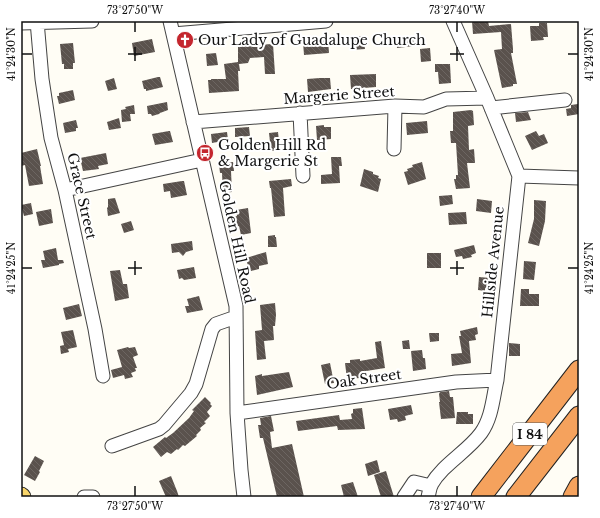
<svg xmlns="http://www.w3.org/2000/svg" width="600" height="518" font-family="'Libre Baskerville',serif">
	<defs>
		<pattern id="building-back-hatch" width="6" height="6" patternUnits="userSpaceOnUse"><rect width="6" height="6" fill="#5a524d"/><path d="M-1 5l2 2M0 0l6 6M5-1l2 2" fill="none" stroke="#6d6662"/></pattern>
	</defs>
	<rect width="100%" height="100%" fill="#fffdf5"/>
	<!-- building -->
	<path fill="url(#building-back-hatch)" d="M472 21H488L489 26 511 24 513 49V53H511L517 84H513V86L502 88 494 50 502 49 501 32 473 34Z
		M539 23H547L548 37H543L544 40 531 41 530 26H539Z
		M363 36 365 49 351 50 350 42H355V37Z
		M409 36V37H413L414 46 397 48 396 37Z
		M152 39 155 52 134 56 132 43Z
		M328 40 329 53 304 55 303 42Z
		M73 43 75 63H73V69H64V64H62L60 44Z
		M273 44 275 74H265L264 57 250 58 248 63 239 64 240 71H238L239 91 209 93 208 80H211V79H226L224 64 238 62V46Z
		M430 48 431 61 421 62 420 49Z
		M216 53 218 65 207 66 206 54Z
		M435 64H450L451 83 439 84 438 72H435Z
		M376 74V87L351 89 350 75Z
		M158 77H160L163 87 146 91V89H144L142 81Z
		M114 78 117 89 108 91 105 81Z
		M320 78H330L331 89 308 92 307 79Z
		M73 90 75 100 59 104 57 96H59V93Z
		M167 102 168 110 160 113 159 114 152 116 151 114H148L147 106Z
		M578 104 579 114 567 116 566 109 571 108V105Z
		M134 105 135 114H130L131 121 122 122 121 110 126 109 125 107Z
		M471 110 473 111 474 125 468 126 469 150 474 149 475 163H467L470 188 456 189 454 179H456V175H458L456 143H451L450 131H453V112Z
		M528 112 531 120 516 122 515 113Z
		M119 118 121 128 109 130 107 122Z
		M76 120 78 128H76V131L65 133 63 123Z
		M427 121 428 133 407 135 406 123Z
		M324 125V127H331V139L317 140 316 126Z
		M249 127 250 136 235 137V128Z
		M169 131H170L173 142 155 145 152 134Z
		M536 131 539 136 544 134 548 143 532 150 525 136Z
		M227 132 228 140 212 143 211 134Z
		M278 132 280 150 271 151 269 133Z
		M37 149 41 166H40L43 184 29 186 25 165 21 166V153Z
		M106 153 108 164 98 166 99 169 83 171 80 158Z
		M331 157H341L342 166H339L340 183 321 184V175L332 174Z
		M233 162 234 171H231L232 192 223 193 222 173H220L219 164Z
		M422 162 426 179 408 185 404 172 408 171 407 169 413 167 412 165Z
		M364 169 373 172V174L379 176 378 178 381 179 378 192 360 186Z
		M291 179 292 186 283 188 285 216 274 217 271 188H270L269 181Z
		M182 181H184L187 195 171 198 170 191 164 192 163 184Z
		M452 195 453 204 440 206 439 196Z
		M115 198 120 213 108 216 107 208 108 207V199Z
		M477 199 492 201 491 213 476 211Z
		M534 200 546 201 545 221 539 246 528 243 534 219Z
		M31 203 33 214 24 216 21 205Z
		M248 208 251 233 241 235 239 226 236 227 234 217 237 216 236 210Z
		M51 209 53 223 39 226 36 212Z
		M466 212 467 224 449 225 448 213Z
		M131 221 134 230 124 233 121 224Z
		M275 235V237H276L277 247H268V236Z
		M192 241 193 250 186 252 183 256 179 252 172 253 171 244Z
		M474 245 476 253 471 255 472 257 463 259 462 256 456 257 454 250Z
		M56 248 58 260H63L64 263 59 264V265L43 268 41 260H45L43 251Z
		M266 252 268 264 259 266V269L251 271 249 270 246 258Z
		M427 253H441V268H427Z
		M524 261 536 262 534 280 523 279Z
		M194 267 196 278 184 280 182 278 179 279 177 270Z
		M120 270 123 284H127L129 298 115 301 110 271Z
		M479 277 490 278 488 289 485 288V291L478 290Z
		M521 289H529V294H539V306H520Z
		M199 296 203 310 187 313 185 306H189L187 299Z
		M275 303 276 315 275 326H273L274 340 264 341 266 359 257 360 255 331 262 330 260 305Z
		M79 304 82 316 66 320 63 308Z
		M477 327 478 334 475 335 476 340 469 341 471 363 452 366 451 354 462 353 459 336H461L460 331Z
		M73 330 77 347 68 349 69 352 61 354 60 346 64 345 61 332Z
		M429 333H439V341L430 342Z
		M409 340 410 349H403L402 341Z
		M381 341 385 368 360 372 361 376H359L360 378 347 379 345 363H350V360L360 359V361L377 358 375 342Z
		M509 343 520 344V356H509Z
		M128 347 129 348 135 347 138 355 133 357 137 368H135L136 371 131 373 133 377 125 379 124 375 113 378 111 370 122 367 117 350Z
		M422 350 423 358H425L426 369 413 371 411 351Z
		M330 363 334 383 325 384 321 365Z
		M289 372 293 387 257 395 255 376 262 374V376Z
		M449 391 450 397H453L455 418 441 419 439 402H440L439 394 440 392Z
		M205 397 211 403 210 404 212 406 207 412 210 416 204 422 206 423 200 428 201 430 196 435 197 436 185 446 183 445 178 450 177 449 171 454 167 452 161 457 153 447 165 437 166 438 173 433 189 418 194 411 192 410Z
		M411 405 413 414 405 416 406 420 398 422 397 419 390 420 388 409Z
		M362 408 365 429 338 430 337 426 298 431 296 421 339 415 340 420 352 419 351 414 353 413V409Z
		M457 412H468V414H473V424H456Z
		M271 416 274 431 270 432 272 448 292 444 304 497H277L263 438H260L258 425H261L260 418Z
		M35 456 44 461 39 471 40 472 35 481 24 475Z
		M377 460 380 472 368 476 365 464Z
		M386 471 394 497H381L374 475Z
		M171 476 177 491 179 497H166L159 481Z
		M353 482 358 497H344L341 485Z"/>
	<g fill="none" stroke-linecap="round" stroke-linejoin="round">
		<defs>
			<path id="minor" d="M37 21 42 79 51 138 65 190 95 329 103 376
				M170 21 236 306 237 413 241 470 244 497
				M21 23 92 21
				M173 34 326 21
				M491 108 565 100
				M300 113 303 176
				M193 122 395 106 424 107 446 99 487 98
				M394 149 395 106
				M519 176 579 178
				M65 190 202 160
				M237 413 456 382 497 380
				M112 446 159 429 164 425 191 393 196 384 212 329 216 324 236 317
				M84 497H93
				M404 497 414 482 431 486
				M428 497C429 493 430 488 431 485 443 464 467 452 481 433 492 418 493 397 497 380L519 176 487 98 453 21"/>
			<path id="major" d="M21 496 22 497"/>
			<path id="highway" d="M481 497 579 370
				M516 497 579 416
				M573 497 579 486"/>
		</defs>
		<!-- minor casing -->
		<use href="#minor" stroke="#444" stroke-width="15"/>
		<!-- major casing -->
		<use href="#major" stroke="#222" stroke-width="19"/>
		<!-- highway casing -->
		<use href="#highway" stroke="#222" stroke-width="21"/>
		<!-- minor -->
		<use href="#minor" stroke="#fff" stroke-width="13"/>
		<!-- major -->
		<use href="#major" stroke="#f9d66b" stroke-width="17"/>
		<!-- highway -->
		<use href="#highway" stroke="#f5a25d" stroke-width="19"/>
	</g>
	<!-- ticks -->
	<path fill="none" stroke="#111" stroke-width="1.5" d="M135 22V32M457 22V32M135 47V61M457 47V61M22 54H32M128 54H142M450 54H464M568 54H578M135 261V275M457 261V275M22 268H32M128 268H142M450 268H464M568 268H578M135 486V496M457 486V496"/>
	<!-- icons -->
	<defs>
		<symbol id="church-disc" viewBox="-11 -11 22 22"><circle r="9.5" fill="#c4262e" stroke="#fff"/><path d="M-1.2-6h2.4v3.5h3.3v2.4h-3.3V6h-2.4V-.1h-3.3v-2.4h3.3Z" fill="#fff"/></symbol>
		<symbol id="bus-disc" viewBox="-11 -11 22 22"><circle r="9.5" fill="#c4262e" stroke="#fff"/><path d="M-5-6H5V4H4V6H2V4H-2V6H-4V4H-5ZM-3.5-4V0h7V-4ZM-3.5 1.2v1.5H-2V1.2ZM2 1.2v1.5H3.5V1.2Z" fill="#fff"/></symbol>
	</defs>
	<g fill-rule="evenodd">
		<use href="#church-disc" x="175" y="30" width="20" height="20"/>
		<use href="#bus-disc" x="195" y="143" width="20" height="20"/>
	</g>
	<g text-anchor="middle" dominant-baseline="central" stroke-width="4" stroke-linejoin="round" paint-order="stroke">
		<!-- shield labels -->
		<rect fill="#fff" stroke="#585858" stroke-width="1" x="513" y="423" width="34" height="22" rx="3"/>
		<g font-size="13" font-weight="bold" fill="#111">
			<text x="530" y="434">I 84</text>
		</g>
		<!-- poi labels -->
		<g font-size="14" fill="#111" stroke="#fff" text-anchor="start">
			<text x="198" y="40">Our Lady of Guadalupe Church</text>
			<text x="218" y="145">Golden Hill Rd<tspan x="218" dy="16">&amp; Margerie St</tspan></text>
		</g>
		<!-- street labels -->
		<g font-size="14" fill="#111" stroke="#fff">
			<text transform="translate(339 95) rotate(-4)">Margerie Street</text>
			<text transform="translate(82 196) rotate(77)">Grace Street</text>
			<text transform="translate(237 242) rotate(78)">Golden Hill Road</text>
			<text transform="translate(493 262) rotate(-84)">Hillside Avenue</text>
			<text transform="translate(364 379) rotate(-8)">Oak Street</text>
		</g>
	</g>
	<!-- border -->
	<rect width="600" height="518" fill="none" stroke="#ffffff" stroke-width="44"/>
	<rect x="22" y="22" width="556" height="474" fill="none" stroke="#111" stroke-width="1.5"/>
	<g font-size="10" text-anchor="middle" fill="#111">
		<text x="135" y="14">73°27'50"W</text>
		<text x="457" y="14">73°27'40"W</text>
		<text transform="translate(11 54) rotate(-90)" y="4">41°24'30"N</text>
		<text transform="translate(589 54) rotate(-90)" y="4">41°24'30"N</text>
		<text transform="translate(11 268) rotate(-90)" y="4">41°24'25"N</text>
		<text transform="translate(589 268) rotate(-90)" y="4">41°24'25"N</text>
		<text x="135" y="510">73°27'50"W</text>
		<text x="457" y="510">73°27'40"W</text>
	</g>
</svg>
